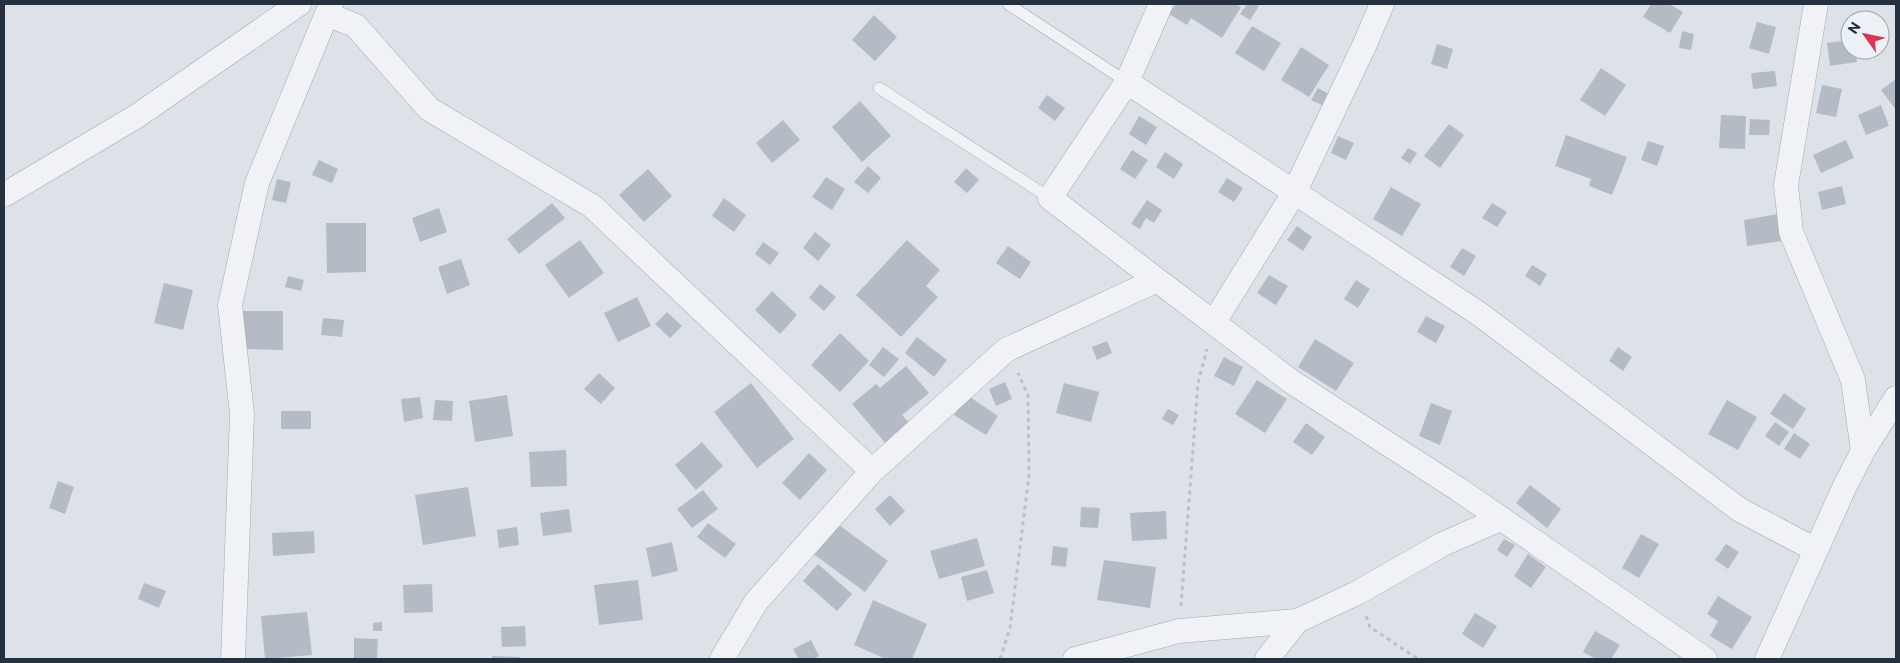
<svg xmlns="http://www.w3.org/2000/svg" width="1900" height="663" font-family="Commissioner,sans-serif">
	<rect width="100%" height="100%" fill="#dde2e8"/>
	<!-- building -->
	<path fill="#b4bbc5" d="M1176 4H1235L1241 7 1222 38 1191 18 1187 25 1169 14Z
		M1247 4H1255L1259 6 1250 20 1240 14Z
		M1651 4H1669L1683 12 1670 33 1643 17Z
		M874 15 897 37 875 61 852 40Z
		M1757 22 1776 27 1769 54 1749 48Z
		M1252 26 1281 43 1264 71 1235 53Z
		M1682 31 1694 34 1691 50 1679 48Z
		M1850 40V50H1856L1857 62 1830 66 1827 43Z
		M1437 44 1453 49 1447 69 1431 64Z
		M1301 47 1329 65 1309 97 1281 80Z
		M1601 68 1626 85 1605 116 1580 100Z
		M1775 71 1777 86 1753 89 1751 73Z
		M1896 79V110L1881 90Z
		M1822 85 1842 89 1836 117 1816 113Z
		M1318 88 1330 95 1324 106 1311 100Z
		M1047 95 1065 108 1055 121 1038 108Z
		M860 101 891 136 862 162 832 127Z
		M1881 105 1889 126 1866 135 1858 115Z
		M1721 115 1746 116 1745 149 1719 148Z
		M1139 116 1157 127 1146 145 1129 134Z
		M1750 119 1770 120 1769 135H1749Z
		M783 120 800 140 772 163 756 143Z
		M1449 124 1464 135 1440 168 1424 156Z
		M1566 135 1627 157 1612 195 1589 186 1591 179 1555 166Z
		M1338 136 1354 143 1346 160 1331 153Z
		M1846 140 1854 158 1821 173 1813 155Z
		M1648 141 1664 146 1657 166 1641 160Z
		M1408 148 1417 153 1410 164 1401 158Z
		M1132 150 1148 160 1135 179 1120 169Z
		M1165 152 1183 164 1174 179 1156 167Z
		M319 160 338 169 332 183 312 175Z
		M868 166 881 178 868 193 854 182Z
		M966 168 979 180 967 193 954 182Z
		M648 169 672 196 644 222 619 195Z
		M826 177 845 189 832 210 812 197Z
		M1227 178 1243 188 1234 202 1218 192Z
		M277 179 291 182 286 203 272 200Z
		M1842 186 1846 204 1822 210 1818 192Z
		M1391 187 1421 204 1402 236 1373 219Z
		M724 198 746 215 734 232 712 216Z
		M1147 200 1162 210 1154 223 1146 218 1140 229 1131 224Z
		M552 203 565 218 519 254 507 239Z
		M1492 203 1507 212 1497 227 1482 218Z
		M439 208 447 232 420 242 412 218Z
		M1778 214 1782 241 1747 246 1744 220Z
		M326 223H366V272L327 273Z
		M1297 226 1312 237 1303 251 1287 240Z
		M815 232 831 245 818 261 803 248Z
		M580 240 604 273 569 298 545 265Z
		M907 240 940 270 926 286 938 297 901 337 856 295Z
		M763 242 779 253 770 265 755 254Z
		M1008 246 1031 262 1020 279 996 263Z
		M1462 248 1476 256 1464 276 1450 267Z
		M461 259 470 285 447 294 438 267Z
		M1532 265 1547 274 1540 286 1525 276Z
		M1269 275 1288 286 1276 305 1257 293Z
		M288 276 304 280 301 291 285 287Z
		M1356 280 1370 289 1358 308 1344 299Z
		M164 283 193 290 183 330 154 323Z
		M820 284 836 297 824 311 809 298Z
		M772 291 797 315 780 334 755 310Z
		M637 297 651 326 618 342 604 313Z
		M243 311H283V350L242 349Z
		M667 312 682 326 670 338 655 324Z
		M1426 316 1445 326 1436 343 1417 332Z
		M323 318 344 320 342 337 321 335Z
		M840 333 869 361 840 392 811 365Z
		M917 337 947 360 934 377 905 353Z
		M1315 339 1354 363 1336 391 1298 367Z
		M1107 341 1112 353 1097 360 1092 347Z
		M883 347 899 359 884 377 869 365Z
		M1618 347 1632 357 1623 371 1609 361Z
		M1224 357 1243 367 1234 386 1214 376Z
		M906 366 929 393 902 415 911 425 887 445 852 404 876 384 880 388Z
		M599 373 615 388 601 404 584 389Z
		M1257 380 1287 399 1265 433 1235 414Z
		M1005 382 1012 399 996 406 989 389Z
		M751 383 794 439 757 468 714 412Z
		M1064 383 1099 392 1091 422 1056 413Z
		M1784 393 1806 409 1793 429 1770 414Z
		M507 395 513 436 475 442 469 401Z
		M967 395 998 416 986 435 954 415Z
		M420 397 423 418 404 422 401 399Z
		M435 400 453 401 452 421 433 420Z
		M1727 400 1757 417 1738 450 1708 434Z
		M1431 403 1452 411 1440 445 1419 436Z
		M1168 409 1179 415 1173 425 1162 419Z
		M281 411H311V429H281Z
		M1775 422 1789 432 1779 446 1765 436Z
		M1306 423 1325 437 1312 455 1293 442Z
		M1794 433 1810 444 1800 459 1784 449Z
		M702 442 723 466 696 490 675 465Z
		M566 450 567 486 531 487 529 452Z
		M809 453 827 470 800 500 782 483Z
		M58 481 74 487 65 514 49 508Z
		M1530 485 1561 509 1547 528 1516 503Z
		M468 487 476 536 423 545 415 495Z
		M703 490 718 509 692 528 677 509Z
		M890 495 905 511 890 526 875 509Z
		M1081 507 1100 508 1098 528 1080 527Z
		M569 509 572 532 543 536 540 513Z
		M1166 511 1167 539 1132 541 1130 513Z
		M835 522 888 561 865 592 812 553Z
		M708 523 736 544 725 558 697 537Z
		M517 527 519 545 499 548 497 530Z
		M314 531 315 553 273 556 272 533Z
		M1641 534 1659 544 1639 578 1622 568Z
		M977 538 985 566 939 579 930 551Z
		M1504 539 1515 545 1507 557 1497 550Z
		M672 542 678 571 652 577 646 548Z
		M1726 544 1739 552 1728 569 1715 560Z
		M1053 546 1068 548 1066 567 1051 565Z
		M1528 554 1546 567 1531 588 1514 576Z
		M1104 560 1156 567 1150 608 1097 600Z
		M818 564 852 594 837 611 803 581Z
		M987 570 994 593 967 601 961 577Z
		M638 580 643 620 599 625 594 585Z
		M144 583 166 591 159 608 138 599Z
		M432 584 433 612 404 613 403 585Z
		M1718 596 1752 617 1732 649 1710 636 1718 621 1707 614Z
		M873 600 927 624 912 659H886L854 645Z
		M307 612 312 655 265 659 261 616Z
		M1475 613 1497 626 1483 648 1462 634Z
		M382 622V631H373V623Z
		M525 626 526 646 502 647 501 627Z
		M1595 631 1620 645 1611 659H1596L1583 652Z
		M354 638 378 639 377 659 354 658Z
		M811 640 819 656 814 659H799L793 649Z
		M492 656 520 657V659H492Z"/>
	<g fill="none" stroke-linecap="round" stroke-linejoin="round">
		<defs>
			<path id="service" d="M1008 4 1127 82
				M879 88 1050 198"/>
			<path id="minor" d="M1816 4 1786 185 1791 232 1853 380 1863 451
				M327 14 356 26 429 109 592 206 872 471
				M1127 82 1478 313 1740 510 1816 550
				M4 195 137 116 299 4
				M1157 280 1050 198 1127 82 1161 4
				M1214 322 1294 193 1365 44 1382 4
				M233 659 242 414 230 305 257 183 331 4
				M722 659 756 602 872 471 1006 350 1157 280 1292 382 1458 489 1705 659
				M1075 659 1179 631 1297 621
				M1267 659 1297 621 1357 593 1443 544 1500 519
				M1767 659 1844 488 1863 451 1896 398"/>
		</defs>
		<!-- service casing -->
		<use href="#service" stroke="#a2a9b2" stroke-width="12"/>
		<!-- minor casing -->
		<use href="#minor" stroke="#a2a9b2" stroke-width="25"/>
		<!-- path -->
		<path stroke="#bbc0c7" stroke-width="3" stroke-dasharray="4 4" stroke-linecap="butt" d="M1181 606 1198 383 1207 349
			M1366 616 1370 627 1418 659
			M1000 659 1010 628 1029 475 1028 395 1018 373"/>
		<!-- service -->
		<use href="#service" stroke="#f0f2f6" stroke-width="11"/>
		<!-- minor -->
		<use href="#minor" stroke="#f0f2f6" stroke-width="24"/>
	</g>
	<!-- border -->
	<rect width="1900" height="663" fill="none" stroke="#253040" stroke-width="10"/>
	<!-- north arrow -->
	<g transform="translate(1865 35) rotate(303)"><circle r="24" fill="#ecf1f6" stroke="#9ca4ad"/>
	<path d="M0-4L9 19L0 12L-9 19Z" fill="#d93655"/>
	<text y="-8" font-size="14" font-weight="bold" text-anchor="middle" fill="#253040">N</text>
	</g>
</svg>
